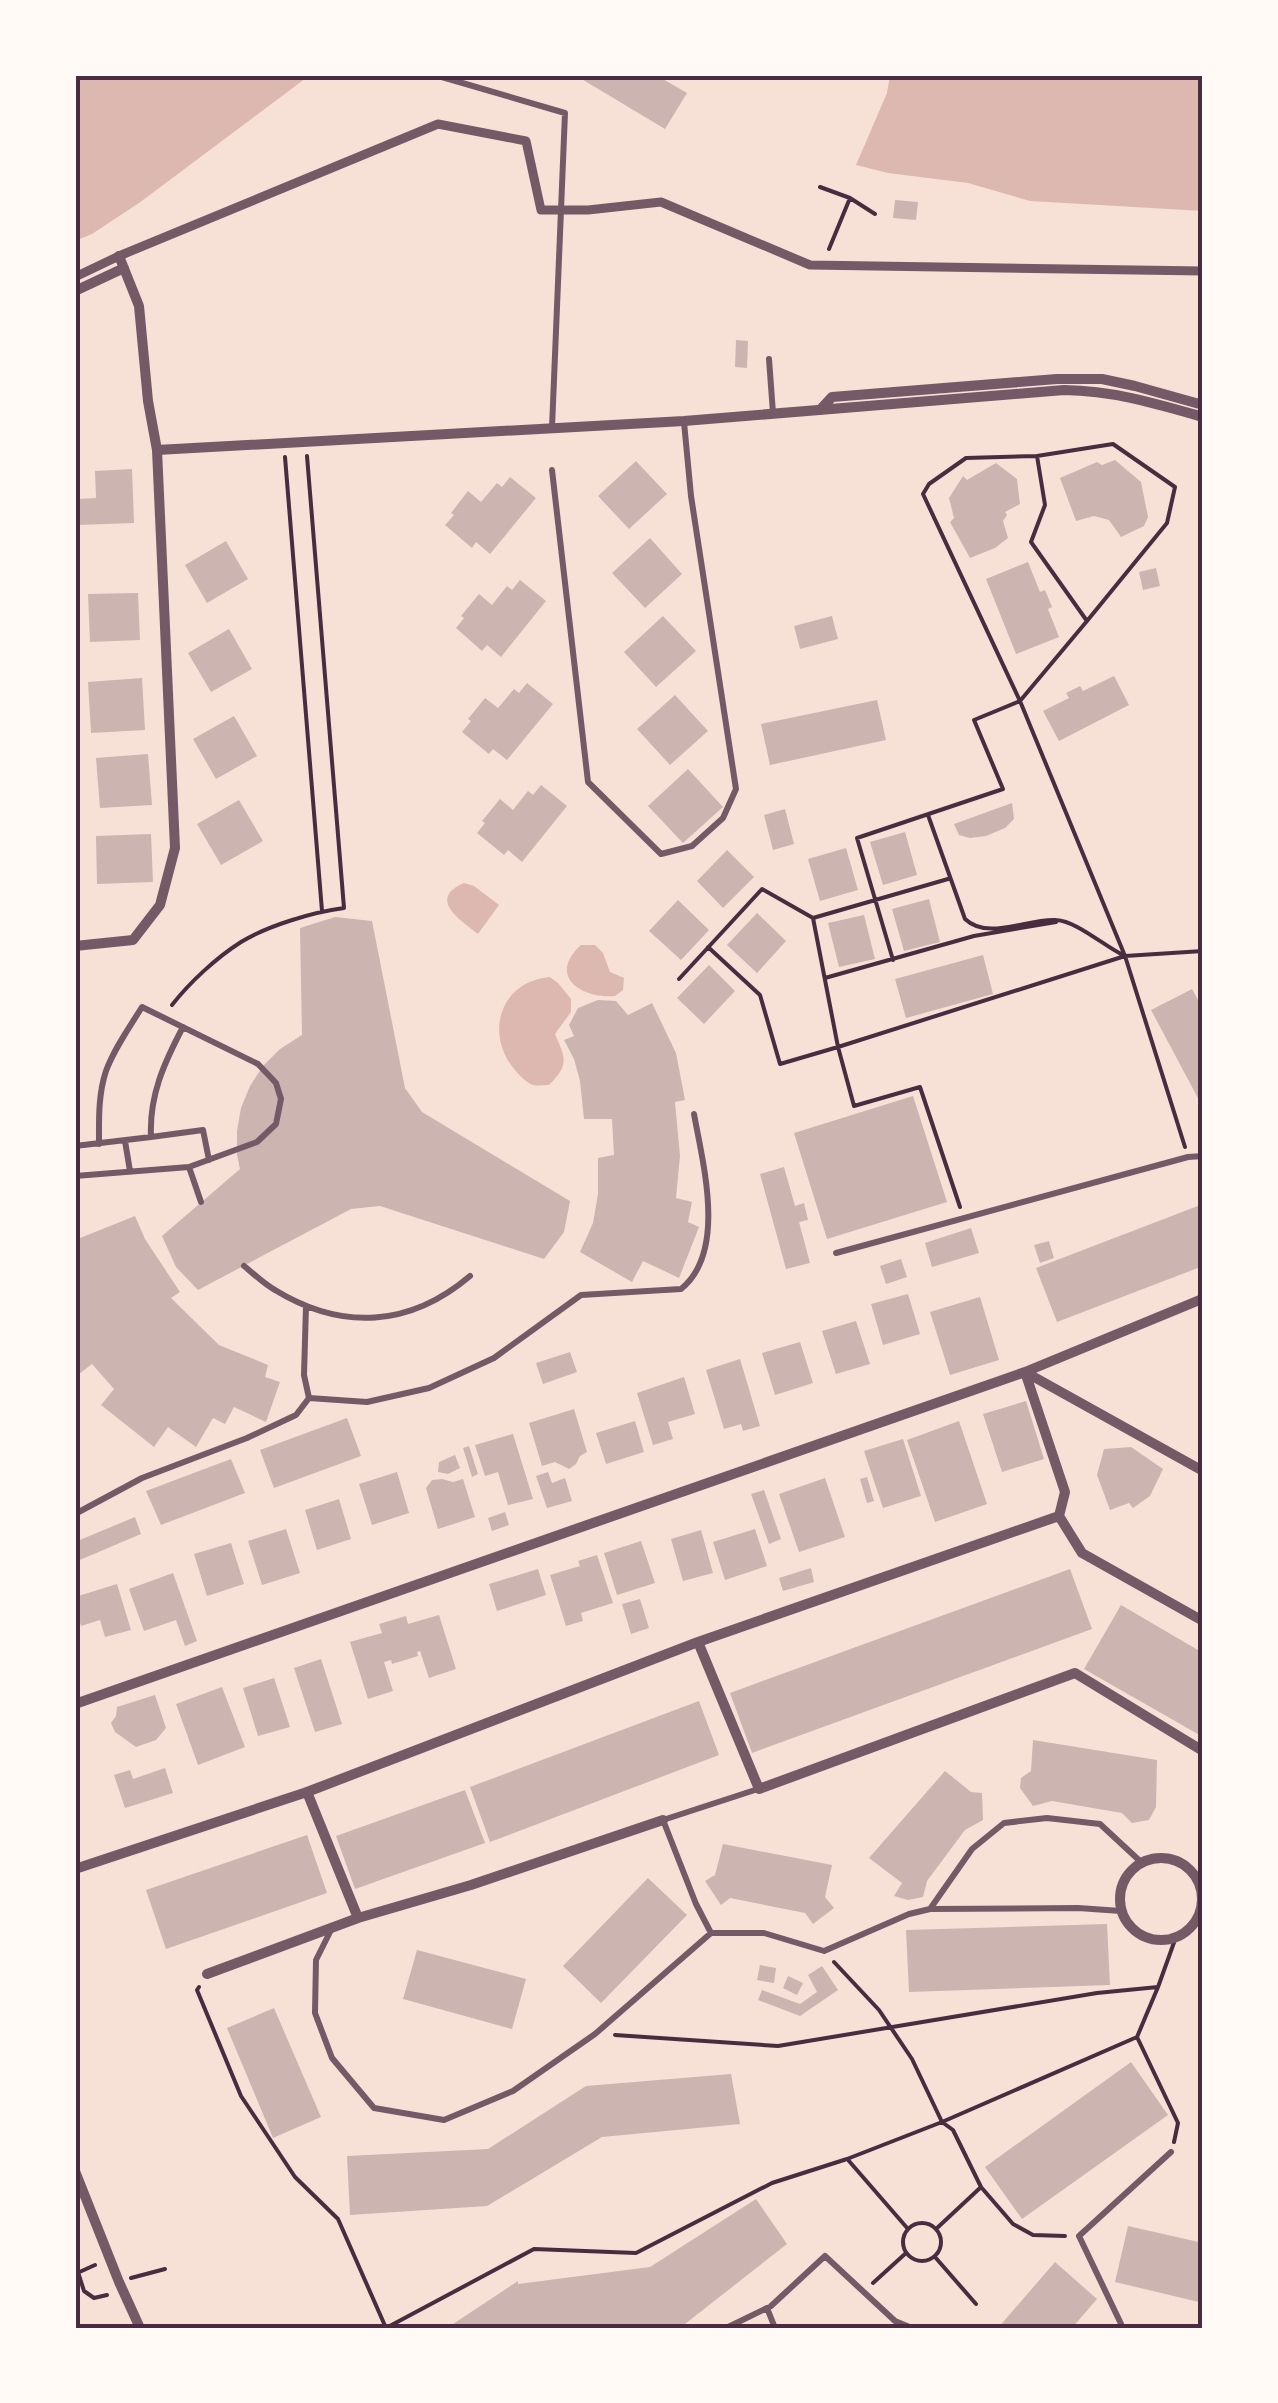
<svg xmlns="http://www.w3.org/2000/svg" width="1278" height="2403" font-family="Lato,sans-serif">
	<rect width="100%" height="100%" fill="#f7e1d7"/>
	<!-- water -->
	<path fill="#dcb8b0" d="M75 75H310L139 203 92 234 75 241Z
		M890 75H1203V211L1030 201 968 183 888 173 856 165 887 93Z
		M464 883 474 886 499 905 478 934C460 920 427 899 464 883Z
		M581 945H595L603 953 610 972 624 978 623 990 615 996C581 999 547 976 581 945Z
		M550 977 558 983 571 999V1012L555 1034C566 1059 569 1065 549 1085 546 1085 536 1086 533 1085 527 1083 519 1075 515 1070 484 1034 500 981 550 977Z"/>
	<!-- building -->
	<path fill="#ccb4b1" d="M575 75H656L687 93 665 129Z
		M895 200 918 202 916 220 893 218Z
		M736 340 748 341 747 368 735 367Z
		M1115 460 1141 482 1148 517 1144 526 1121 537 1109 520 1094 516 1076 521 1060 478 1097 462 1102 465Z
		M636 461 667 494 629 529 598 496Z
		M996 463 1017 479 1020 504 1005 512 1007 515 1003 521 1008 538 995 548 970 558 950 522 954 518 949 498 963 476 967 480Z
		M132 469 134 523 78 525 77 499 96 498 95 471Z
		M510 477 536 498 490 554 476 542 472 548 445 525 454 515 451 513 468 491 481 502 497 483 502 487Z
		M650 538 682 574 645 608 612 573Z
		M226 541 248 579 207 603 185 565Z
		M1028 562 1040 592 1045 590 1052 607 1048 609 1059 637 1016 654 986 579Z
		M1156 568 1160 586 1143 590 1139 572Z
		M520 580 546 601 501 657 487 645 482 651 456 628 464 618 461 616 479 594 492 605 507 586 512 590Z
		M138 593 140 640 90 642 88 594Z
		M663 616 696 651 656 687 624 652Z
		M832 616 838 639 800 649 794 626Z
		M229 629 252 669 211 692 188 653Z
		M1114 676 1129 705 1059 741 1043 711 1069 698 1066 693 1080 686 1083 691Z
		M142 678 145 730 91 733 88 682Z
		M527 683 553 704 507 760 493 749 489 754 462 732 471 721 468 719 485 698 498 708 514 689 519 693Z
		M675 695 708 731 670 765 637 729Z
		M877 700 886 740 770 765 761 724Z
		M234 716 257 756 216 779 193 739Z
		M148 754 152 805 100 808 96 758Z
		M688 769 723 807 683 843 648 806Z
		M541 785 567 806 522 862 508 850 504 855 477 833 485 823 482 821 500 799 513 810 528 791 533 795Z
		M239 800 263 841 221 865 197 824Z
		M1012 803 1014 819 1005 828 986 836 970 838 959 835 954 824Z
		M785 809 794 844 773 850 764 815Z
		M905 832 917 875 883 885 870 842Z
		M151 834 153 882 97 884 96 836Z
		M846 848 858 890 820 901 808 859Z
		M727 850 754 877 723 908 697 881Z
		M929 899 940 942 904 951 892 909Z
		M678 900 709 930 681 960 649 931Z
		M757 913 786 941 757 973 727 945Z
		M864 915 875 959 839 967 828 923Z
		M335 917 372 921 405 1088 422 1112 570 1201 564 1232 544 1259 380 1206 351 1209 198 1290 176 1267 162 1236 240 1169 237 1155V1131L241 1108 250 1086 263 1066 280 1049 302 1035 300 928Z
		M983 955 993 994 906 1018 895 979Z
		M709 965 735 991 704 1024 677 998Z
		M1192 989 1203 1009V1097L1199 1100 1151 1010Z
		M598 1000 616 1001 628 1015 652 1003 676 1053 685 1100 675 1102 680 1156 676 1198 692 1202 688 1222 699 1227 679 1278 643 1261 632 1282 580 1252 593 1223 598 1194V1158L614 1155 612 1119H584L580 1081 574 1059 564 1040 574 1036 569 1025 578 1008Z
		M913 1096 947 1202 827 1239 794 1133Z
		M784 1167 795 1206 804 1203 808 1220 799 1222 810 1263 786 1269 760 1174Z
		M1203 1204V1266L1057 1322 1036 1268Z
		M135 1216 145 1239 180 1292 171 1298 219 1345 268 1365 265 1377 280 1382 266 1422 234 1407 225 1424 213 1418 196 1447 168 1427 154 1447 101 1405 114 1389 92 1364 75 1377V1240Z
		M971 1228 979 1253 932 1267 925 1243Z
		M1049 1241 1054 1258 1040 1263 1034 1245Z
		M901 1259 907 1277 886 1284 880 1266Z
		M908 1294 920 1334 883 1345 871 1304Z
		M980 1297 999 1360 950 1375 930 1312Z
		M856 1321 870 1364 836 1374 822 1331Z
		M800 1342 813 1383 775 1395 762 1353Z
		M570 1352 577 1372 543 1384 536 1363Z
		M740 1359 760 1426 743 1431 741 1424 724 1429 706 1370Z
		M684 1377 695 1414 668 1422 673 1439 653 1445 637 1393Z
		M1026 1401 1044 1459 1002 1472 983 1414Z
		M574 1409 587 1452 580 1456 576 1464 569 1469 555 1462 542 1466 529 1423Z
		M347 1418 361 1456 274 1488 260 1450Z
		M635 1421 644 1452 606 1464 596 1433Z
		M959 1421 987 1504 935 1522 907 1440Z
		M513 1434 533 1499 508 1505 498 1472 485 1476 475 1445Z
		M903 1439 921 1496 883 1508 864 1451Z
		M469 1446 478 1474 472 1477 463 1448Z
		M1131 1447 1163 1469 1150 1496 1133 1508 1129 1503 1110 1510 1097 1475 1104 1449Z
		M455 1455 460 1468 448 1474 438 1472 439 1462Z
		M231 1459 245 1493 161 1525 146 1491Z
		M397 1472 409 1513 372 1525 359 1484Z
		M548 1472 552 1483 565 1478 572 1501 547 1508 536 1476Z
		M867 1477 874 1501 867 1503 860 1479Z
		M825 1478 845 1537 799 1552 779 1494Z
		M442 1479 453 1482 463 1479 475 1517 438 1529 426 1488 432 1480Z
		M764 1490 781 1539 769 1544 751 1494Z
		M339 1499 351 1539 317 1550 305 1510Z
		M505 1512 509 1525 492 1531 488 1518Z
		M135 1517 141 1534 75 1562V1542Z
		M286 1529 300 1573 262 1585 248 1541Z
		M755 1529 767 1566 725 1580 713 1542Z
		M701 1530 713 1573 683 1581 671 1539Z
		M641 1541 655 1583 617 1595 604 1553Z
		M231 1543 244 1584 207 1596 194 1554Z
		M597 1555 613 1603 581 1613 583 1621 566 1626 550 1575 580 1566 578 1561Z
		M811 1568 814 1582 783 1591 779 1578Z
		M538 1569 546 1595 497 1611 489 1584Z
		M1070 1569 1092 1629 752 1753 730 1693Z
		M173 1573 197 1641 185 1646 176 1620 144 1631 129 1589Z
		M117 1584 131 1630 105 1637 100 1620 81 1626 75 1605V1597Z
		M640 1599 649 1628 631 1634 622 1604Z
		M1121 1605 1203 1653V1737L1084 1669Z
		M439 1615 456 1669 429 1678 420 1651 417 1652 418 1656 392 1664 391 1660 384 1662 393 1691 368 1699 350 1642 382 1633 379 1624 406 1616 408 1624Z
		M321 1659 342 1724 315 1732 294 1668Z
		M274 1678 290 1727 258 1736 243 1688Z
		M222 1687 245 1747 198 1765 176 1704Z
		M155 1695 166 1728 156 1740 136 1747 115 1732 111 1723 116 1716 117 1707Z
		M699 1701 719 1755 490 1842 470 1787Z
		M1033 1740 1157 1760 1156 1807 1149 1820 1132 1823 1122 1813 1052 1801 1033 1806 1020 1788 1021 1778 1031 1771Z
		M165 1768 173 1793 125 1808 114 1775 130 1770 133 1779Z
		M945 1771 971 1792 982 1793 983 1820 965 1830 927 1881 923 1897 908 1900 894 1896 902 1883 869 1858Z
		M465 1790 485 1843 355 1889 336 1836Z
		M307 1835 327 1893 166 1949 146 1890Z
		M723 1844 832 1865 825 1897 834 1908 813 1924 805 1913 730 1898 721 1905 705 1881 715 1875Z
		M648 1878 687 1915 601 2003 563 1966Z
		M1107 1924 1110 1985 909 1992 906 1930Z
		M417 1950 526 1979 512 2029 403 1999Z
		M760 1965 776 1968 774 1983 757 1980Z
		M822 1966 838 1990 800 2016 758 2000 762 1990 800 2004 817 1992 808 1975Z
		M788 1976 803 1983 797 1995 783 1988Z
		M274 2008 321 2117 273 2138 227 2028Z
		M1131 2062 1168 2115 1022 2219 985 2167Z
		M731 2074 740 2124 602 2137 487 2206 350 2215 347 2156 488 2149 586 2086Z
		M756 2199 787 2244 685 2324 652 2328H447L518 2281V2284L650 2267Z
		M1128 2226 1203 2243V2303L1115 2282Z
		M1055 2262 1097 2299 1072 2328H998Z"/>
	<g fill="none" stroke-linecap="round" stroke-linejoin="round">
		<!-- path -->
		<path stroke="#4a2c40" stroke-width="4" d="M820 187 850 198 829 249
			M850 198 875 214
			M1037 456 966 458 929 484 923 494 1020 701 1125 956 1185 1147
			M285 457 322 911
			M928 815 965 919C988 941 1028 918 1056 920 1077 921 1105 947 1125 956
			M813 918 948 879
			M708 947 760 995 780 1064 838 1047 854 1106 920 1087 960 1207
			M893 960 857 838 1003 789 974 720 1020 701 1087 621 1031 542 1045 505 1037 456 1113 444 1175 487 1167 523 1087 621
			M825 978 974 936 1056 922
			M679 979 762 889 813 918 838 1047 1125 956 1203 951
			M172 1005C190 982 216 958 241 942 267 926 313 912 344 908L307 456
			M834 1962 879 2010 912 2059 942 2122 953 2130 981 2187 1013 2224 1033 2235 1065 2236
			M199 1987 197 1990 241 2096 295 2177 338 2219 386 2328
			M615 2035 778 2046 1097 1993 1158 1987 1176 1937
			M1137 2037 1178 2123 1174 2142
			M849 2161 908 2229
			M903 2242a19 19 0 1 1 38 0a19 19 0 1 1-38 0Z
			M936 2229 980 2188
			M935 2257 976 2304
			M78 2272 84 2291 94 2298 107 2295
			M75 2274 95 2265
			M131 2278 165 2269
			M873 2283 906 2253
			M386 2328 534 2249 636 2253 772 2183 847 2159 942 2122 1137 2037 1158 1987"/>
		<!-- service -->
		<path stroke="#755966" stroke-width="6" d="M435 75 565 113 552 428
			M769 359 773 413
			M552 470 588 782 661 854 692 846 723 818 736 789 691 496 684 422
			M151 1137 203 1130 209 1160
			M125 1141 130 1171
			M75 1146 151 1137C149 1096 164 1063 183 1027
			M189 1167 201 1202
			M75 1176 189 1167 257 1142 276 1124 281 1099 276 1083 258 1064 142 1007C129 1028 114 1049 106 1071 98 1095 99 1120 99 1144
			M836 1253 1188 1157 1203 1156
			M244 1266C254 1274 264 1284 275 1290 342 1331 410 1327 470 1276
			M306 1306 304 1375 309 1398 367 1402 429 1388 494 1358 581 1295 681 1289C727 1252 703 1164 694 1114
			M75 1514 142 1478 247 1438 296 1415 309 1398
			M758 1789 663 1820 696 1904 711 1933H764L824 1951 909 1914 930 1909 1078 1908 1121 1911
			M930 1909 972 1849 1004 1823 1047 1818 1100 1824 1141 1862
			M332 1928 316 1960 315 2013 332 2058 374 2108 444 2120 513 2091 595 2034 711 1933
			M771 2306 825 2256 895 2321 912 2328
			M726 2328 767 2308 775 2328
			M1123 2328 1079 2236 1171 2152"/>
		<!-- pedestrian -->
		<path stroke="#755966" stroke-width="9" d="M75 277 119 256 438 124 526 141 541 210H588L661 202 810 265 1203 271"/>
		<!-- minor -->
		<path stroke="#755966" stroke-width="10" d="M75 291 124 268
			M820 410 832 397 1057 379H1102L1135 386 1203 405
			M157 450 684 421 1064 390C1115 391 1154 403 1203 417
			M75 946 133 940 160 905 175 848 157 450 148 401 139 306 119 256
			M1059 1516 1082 1553 1203 1621
			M698 1642 759 1789 1075 1673 1203 1751
			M75 1704 1025 1372 1203 1471
			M307 1792 358 1918 471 1885 663 1820
			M1120 1899a41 41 0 1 1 82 0a41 41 0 1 1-82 0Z
			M75 1869 307 1792 698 1642 1059 1516 1065 1492 1025 1372 1202 1299
			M207 1974 358 1918
			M75 2171 119 2282 140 2328"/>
	</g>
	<!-- border -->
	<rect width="1278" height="2403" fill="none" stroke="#fffaf5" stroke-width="155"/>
	<rect x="78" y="78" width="1122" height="2248" fill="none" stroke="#4a2c40" stroke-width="4"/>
</svg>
